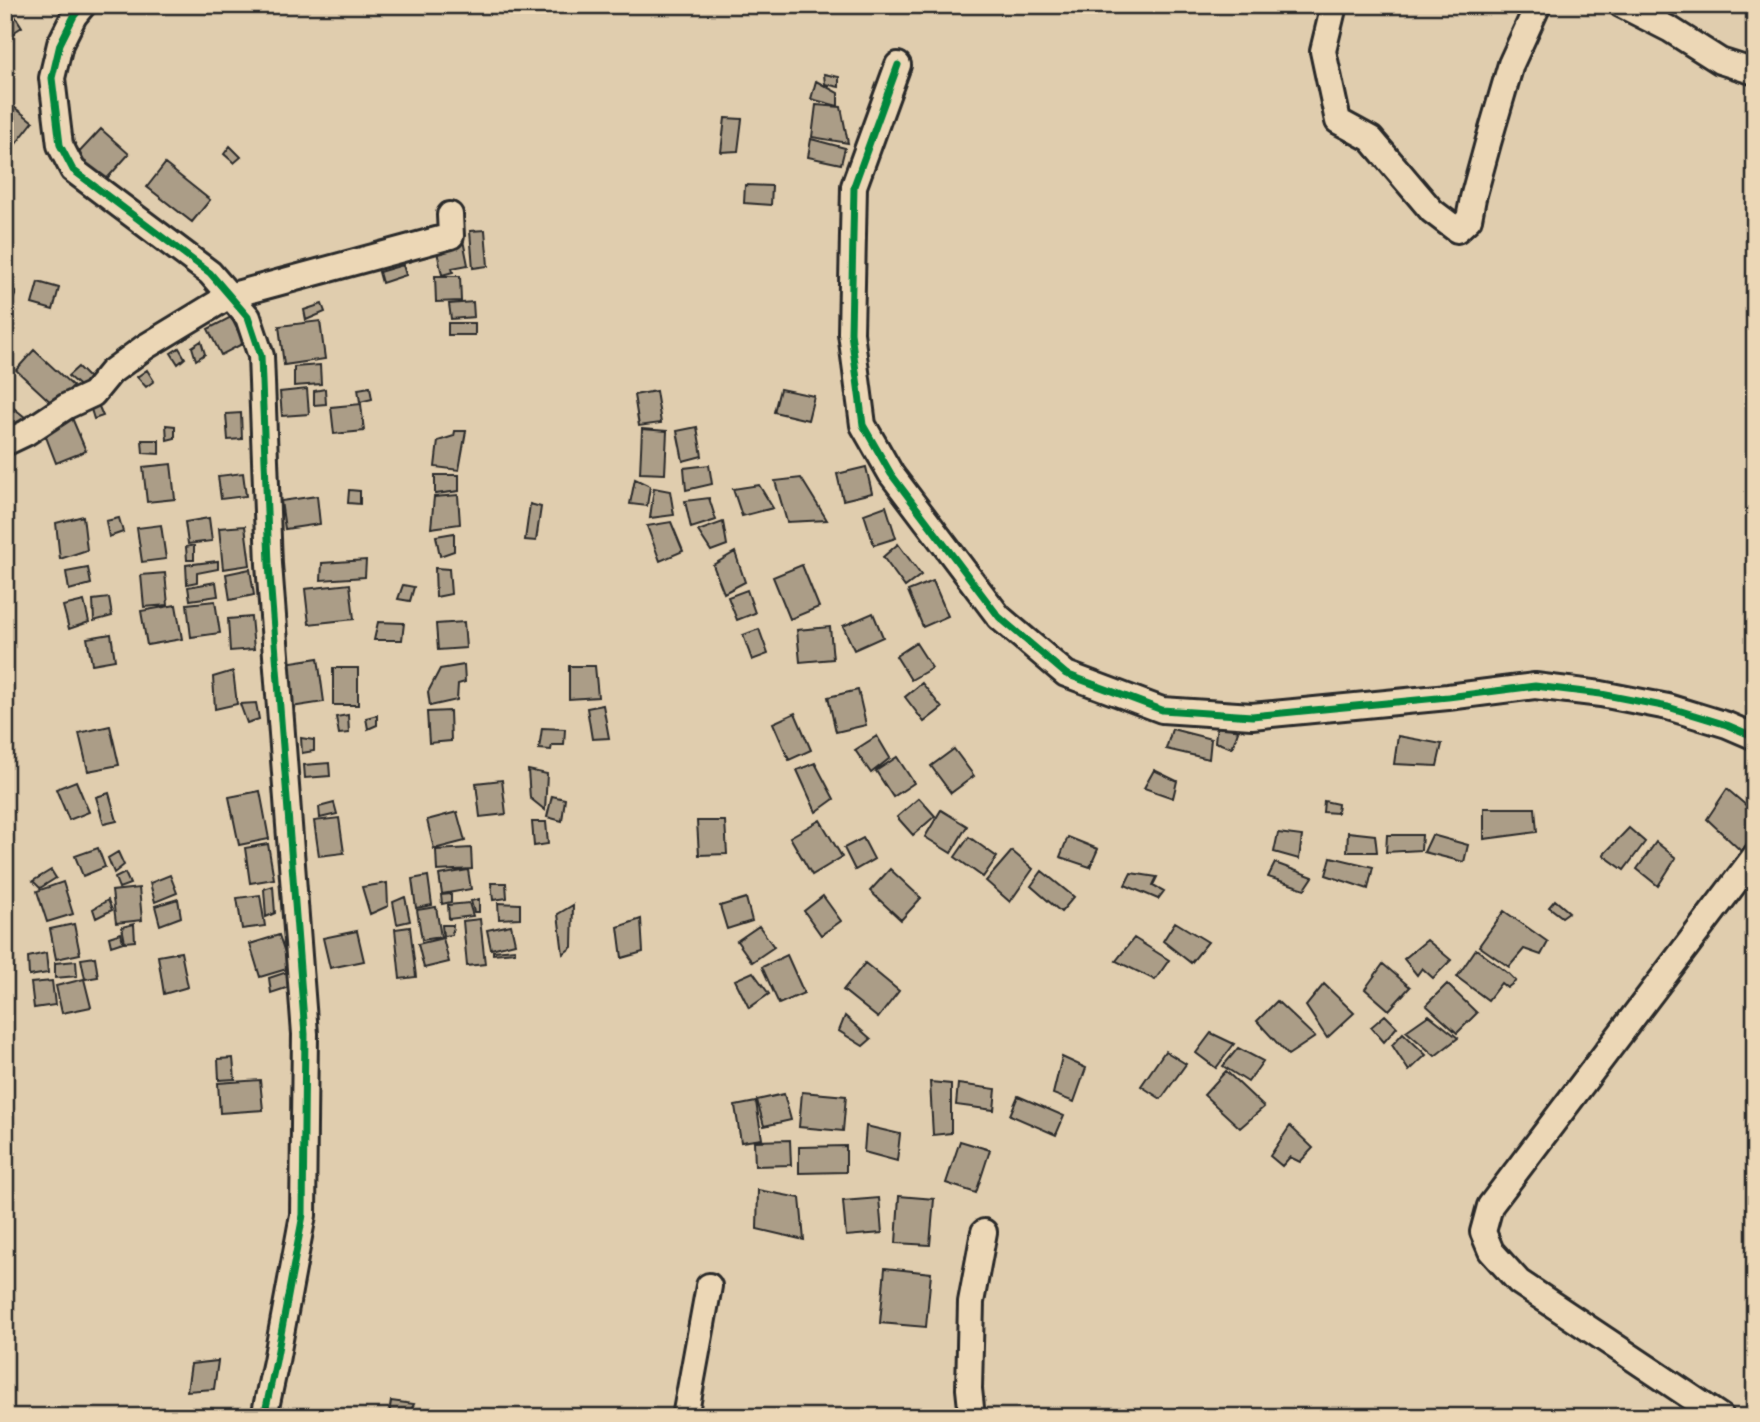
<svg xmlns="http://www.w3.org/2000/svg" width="1760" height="1422" font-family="'Shantell Sans',sans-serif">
	<rect width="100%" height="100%" fill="#e0cdae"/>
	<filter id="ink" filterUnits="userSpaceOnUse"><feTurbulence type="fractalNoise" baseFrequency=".0143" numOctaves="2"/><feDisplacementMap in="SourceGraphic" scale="14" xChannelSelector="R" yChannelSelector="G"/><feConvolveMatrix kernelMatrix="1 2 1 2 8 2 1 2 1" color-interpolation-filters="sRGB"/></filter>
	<g filter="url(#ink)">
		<!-- building -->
		<path fill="#ab9d87" stroke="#2b2b2b" stroke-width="2" d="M5 5H8L22 27 5 38Z
			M229 5H241L237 12 228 7Z
			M247 5H265L260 13 247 7Z
			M277 5H288L286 12 276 8Z
			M824 74 839 77V87L825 84Z
			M816 81 838 93V106L811 99Z
			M5 100 33 122 15 145 5 136Z
			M816 105 841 107 848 143 812 137Z
			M725 118 742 119 738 151 721 152Z
			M101 129 129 154 102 184 74 158Z
			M811 139 845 148 841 164 808 157Z
			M230 146 241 157 234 163 224 154Z
			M165 164 210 200 192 222 147 187Z
			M745 185 772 186 771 205 744 203Z
			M485 230 488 266 473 268 470 231Z
			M463 240 468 265 452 268 453 272 442 275 435 242 448 243Z
			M403 265 406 275 382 283 379 272Z
			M435 276H460L461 301 436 302Z
			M6 282 16 293 11 304 5 301Z
			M38 282 59 288 53 310 32 304Z
			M473 302 474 317 451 319 449 304Z
			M322 304 325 312 306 320 304 310Z
			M231 317 244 343 221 355 208 329Z
			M320 321 325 359 284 365 279 326Z
			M448 323H475V335H448Z
			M201 341 205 354 196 360 192 347Z
			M179 348 185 358 178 364 171 353Z
			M34 350 73 386 55 406 16 370Z
			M320 365 321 384 294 386V367Z
			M78 367 93 382 84 390 68 376Z
			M147 370 154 381 146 387 137 377Z
			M370 387 372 399 360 402 358 389Z
			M307 389 309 414 282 416 280 392Z
			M325 389 326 404 314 405V391Z
			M780 389 814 396 808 420 774 412Z
			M656 391 661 423 639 426 634 395Z
			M97 402 103 416 94 419 90 406Z
			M361 404 364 431 334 434 331 407Z
			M10 405 26 418 12 437 5 432V410Z
			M241 413 242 439 228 440 226 414Z
			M72 418 86 451 56 463 43 429Z
			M166 425 175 426V438L167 440Z
			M697 427 702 456 683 461 677 431Z
			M642 429 667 431 665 474 640 473Z
			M455 431H466L459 470 435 467 438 441 454 436Z
			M142 440H159V454L143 453Z
			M171 464 175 499 147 502 143 467Z
			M709 465 712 484 686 490 684 468Z
			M866 467 872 493 843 500 837 474Z
			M243 473 246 496 221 499 218 476Z
			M435 475H459V491L435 494Z
			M801 478 827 520 787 522 775 481Z
			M635 479 650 486 647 506 630 504Z
			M759 485 773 508 742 516 733 489Z
			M654 488 670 491 674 515 650 518Z
			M349 490 360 491V504L348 503Z
			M458 495 460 524 431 528 434 497Z
			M317 496 320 524 285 529 281 501Z
			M709 498 716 520 691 528 685 501Z
			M530 504 541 507 536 541 525 540Z
			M886 506 896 538 874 545 864 514Z
			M83 516 87 550 60 559 56 523Z
			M119 518 123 532 109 537 106 521Z
			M209 518 212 541 188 544 185 522Z
			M671 522 683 551 660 561 647 526Z
			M723 522 727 545 711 551 698 531Z
			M161 525 166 559 142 562 137 528Z
			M245 526 250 565 223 569 219 528Z
			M454 533V551L440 556 436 536Z
			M898 544 921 575 905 587 883 557Z
			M194 545V560H187L186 547Z
			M735 552 745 582 724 593 713 565Z
			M366 560 365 577 321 580 322 563Z
			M218 561V569L197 573V582L187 584 186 565Z
			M802 565 819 607 790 619 773 577Z
			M88 568 91 584 69 590 66 572Z
			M435 568 449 569 451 594 436 597Z
			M250 569 254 595 230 600 226 574Z
			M165 573 168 605 144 607 141 575Z
			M933 581 948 616 923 627 908 591Z
			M216 582 218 596 190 600 188 587Z
			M350 584 354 619 309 624 305 589Z
			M403 585 414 587 410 601 398 599Z
			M747 590 755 613 737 620 728 597Z
			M109 598 112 616 94 621 93 600Z
			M84 601 89 622 69 629 63 606Z
			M215 601 220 633 191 637 187 604Z
			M176 605 182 639 147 645 141 611Z
			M873 613 883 637 854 650 843 626Z
			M251 617 254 649 230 651 228 619Z
			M378 622 404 623 402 640H374Z
			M464 622 466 648 438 650 436 624Z
			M830 627 833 659 800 662 797 630Z
			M759 629 768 654 752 660 743 635Z
			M111 634 115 660 92 664 87 638Z
			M916 643 932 668 911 680 896 656Z
			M318 658 324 702 291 707 285 663Z
			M464 665 465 682 458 684 457 700 430 706 428 692 440 669Z
			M569 666H595L598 697 569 699Z
			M333 668H358V705H333Z
			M233 671 237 704 215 709 213 677Z
			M922 683 942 708 924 722 905 697Z
			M858 690 866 725 836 732 828 697Z
			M256 703 259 719 247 723 240 704Z
			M603 705 609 738 592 739 587 708Z
			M450 711 451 741 429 743 427 712Z
			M795 713 811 750 789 760 773 723Z
			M348 715 349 733 339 734 336 717Z
			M377 715V725L368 729 366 718Z
			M1217 723 1238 731 1232 748 1215 742Z
			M110 726 119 765 88 771 79 733Z
			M542 728 565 729 564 745H552L551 750 539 749Z
			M1172 729 1211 739 1209 759 1166 749Z
			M877 736 890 758 871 773 855 750Z
			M1398 736 1442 744 1437 766 1394 764Z
			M301 738 314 740V751L302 753Z
			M954 749 974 776 951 793 931 766Z
			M897 757 914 783 893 797 876 771Z
			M329 763 330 776 305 778 304 765Z
			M815 763 834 799 816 812 797 770Z
			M528 770 547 774 545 810 530 798Z
			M1154 770 1177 781 1173 798 1144 788Z
			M502 780 506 814 480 817 476 783Z
			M76 781 89 812 69 820 56 789Z
			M1727 789 1755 813V829L1742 852 1707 819Z
			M260 791 269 839 239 845 229 797Z
			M109 793 117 821 104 824 96 797Z
			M552 796 565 799 562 821 547 817Z
			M919 798 935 816 913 835 897 817Z
			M1324 801 1338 804 1337 813 1323 812Z
			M334 803 337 814 320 818 319 807Z
			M1484 808H1535L1537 832 1484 839Z
			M941 810 967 826 951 853 925 837Z
			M457 812 465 841 434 849 427 820Z
			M339 818 344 853 319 856 314 821Z
			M820 820 842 857 812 875 790 837Z
			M697 821H725L727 854 699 855Z
			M532 822H546L548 844 534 846Z
			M1629 828 1645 842 1624 870 1603 855Z
			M1348 832 1375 835 1377 852H1347Z
			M1278 833 1302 836 1299 859 1274 852Z
			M1387 835H1422L1421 850 1386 852Z
			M1432 835 1468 845 1464 862 1424 852Z
			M969 837 997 857 983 877 955 857Z
			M1068 837 1098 849 1090 867 1060 857Z
			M863 838 874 859 855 870 844 848Z
			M1656 842 1676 858 1658 886 1637 869Z
			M268 844 274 879 250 883 245 848Z
			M98 848 105 867 83 876 75 856Z
			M471 848 472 869 437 871 436 850Z
			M1012 851 1033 869 1010 902 986 881Z
			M118 852 124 865 114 873 108 858Z
			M1331 857 1373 867 1368 889 1326 875Z
			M1275 863 1313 877 1305 889 1268 877Z
			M890 869 921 898 901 920 870 891Z
			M51 870 56 878 40 888 33 881Z
			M468 870 471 889 442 894 439 875Z
			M1042 871 1074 897 1061 912 1031 886Z
			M125 873 130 884 119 888 115 878Z
			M1131 873 1157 877 1153 885 1164 891 1158 899 1125 885Z
			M170 875 177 893 155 902 150 883Z
			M428 876 432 905 416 908 412 879Z
			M63 882 73 914 47 922 37 891Z
			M387 883 388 906 370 914 362 887Z
			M491 883H506L507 898 493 900Z
			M273 886 275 913 266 917 264 889Z
			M139 888 142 920 116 923 112 891Z
			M451 894V902L442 904 441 895Z
			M260 895 265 926 242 929 237 898Z
			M823 896 841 921 821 935 804 911Z
			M405 897 410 921 397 924 393 902Z
			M746 898 752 921 727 929 720 906Z
			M178 899 181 917 160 925 155 906Z
			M479 899V912H474L471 901Z
			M108 900 112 910 96 918 93 909Z
			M1555 900 1569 912 1562 917 1549 907Z
			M469 903 473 916 449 919 448 905Z
			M498 903 520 904V918L499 919Z
			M573 905 572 947 563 954 558 914Z
			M436 907 441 937 422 940 417 910Z
			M1504 911 1548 942 1541 955 1524 949 1509 967 1479 946Z
			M480 919 485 964 467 966 463 921Z
			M641 919 643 952 622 958 618 927Z
			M1175 922 1208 942 1191 963 1163 941Z
			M74 924 80 954 56 959 50 929Z
			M134 924 135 941 125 942 122 927Z
			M442 925H453L452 935 443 936Z
			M511 925 515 943 491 949 487 930Z
			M759 926 774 947 752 962 737 941Z
			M410 927 416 977 400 979 395 929Z
			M357 931 364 961 330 968 323 938Z
			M121 933 123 942 111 946 109 937Z
			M279 935 290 968 260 977 250 944Z
			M443 938 449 962 424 968 418 944Z
			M1134 938 1169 960 1155 980 1116 961Z
			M1427 940 1451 960 1433 978 1422 968 1417 975 1404 959Z
			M515 949V952L493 954V951Z
			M1476 949 1509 974 1516 981 1507 988 1501 983 1488 1000 1457 977Z
			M181 952 188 987 164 994 158 956Z
			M46 953 48 973 29 976 28 957Z
			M787 955 804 993 779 1004 762 967Z
			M95 957 98 977 85 979 81 959Z
			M76 961 77 976 55 978V963Z
			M865 963 899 991 878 1018 843 990Z
			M1383 964 1410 987 1389 1010 1365 989Z
			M287 972 289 987 271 993 269 978Z
			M753 972 769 994 749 1008 735 980Z
			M84 979 91 1007 62 1013 56 986Z
			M52 981 55 1005 34 1008 31 983Z
			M1324 984 1354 1013 1327 1038 1306 1006Z
			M1447 984 1477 1013 1457 1033 1426 1005Z
			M1277 1001 1315 1037 1288 1055 1257 1021Z
			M1385 1015 1397 1027 1384 1042 1371 1027Z
			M1429 1015 1458 1038 1435 1056 1406 1031Z
			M845 1016 871 1039 863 1046 839 1031Z
			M1211 1033 1234 1044 1216 1068 1196 1053Z
			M1403 1033 1426 1055 1409 1071 1392 1045Z
			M1238 1048 1263 1061 1248 1082 1223 1066Z
			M1165 1051 1186 1064 1161 1099 1141 1086Z
			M1062 1057 1086 1068 1074 1102 1053 1094Z
			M233 1058 235 1079 219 1080 218 1059Z
			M1226 1071 1264 1107 1240 1128 1204 1095Z
			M260 1080 263 1110 220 1113 218 1083Z
			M930 1082 951 1084V1133L933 1135Z
			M958 1084 996 1089 994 1110 956 1105Z
			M802 1092 846 1096 843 1131 799 1127Z
			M784 1094 791 1120 764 1126 757 1100Z
			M1018 1096 1064 1116 1056 1135 1010 1115Z
			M756 1102 762 1139 741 1142 735 1106Z
			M866 1126 900 1134 897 1161 864 1152Z
			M1290 1126 1313 1148 1300 1162 1290 1157 1282 1166 1270 1156Z
			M790 1140 791 1165 755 1166 754 1141Z
			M960 1141 990 1150 976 1193 946 1183Z
			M846 1146V1172L799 1173V1147Z
			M758 1190 800 1198 804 1240 757 1229Z
			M899 1196 934 1199 930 1245 896 1243Z
			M879 1198 882 1233 846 1236 843 1201Z
			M885 1268 931 1273 926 1327 880 1323Z
			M218 1361 214 1389 187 1391 191 1364Z
			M391 1401 414 1404 409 1414H389Z
			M204 1408 213 1409 212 1417H203Z"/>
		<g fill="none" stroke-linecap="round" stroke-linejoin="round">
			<defs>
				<path id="minor" d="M83 5 74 16 60 44 52 78 60 145 73 170 210 273 248 317 261 356 269 564 305 1034 303 1215 276 1361 264 1417
					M1334 5 1323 51 1338 121 1371 139 1432 211 1457 230 1469 219 1473 198 1488 143 1511 64 1538 5
					M1622 5 1671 30 1720 61 1755 72
					M898 65 854 186 851 333 863 425 891 474 999 617 1066 674 1162 710 1252 716 1448 697 1535 686 1601 694 1668 707 1727 725 1755 737
					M5 443 26 433 67 406 93 394 111 372 145 347 229 296 451 236 450 215
					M685 1417 709 1286
					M972 1417 969 1389 971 1302 984 1232
					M1721 1417 1519 1282 1491 1251 1483 1232 1490 1206 1755 856"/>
			</defs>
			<!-- minor casing -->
			<use href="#minor" stroke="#2b2b2b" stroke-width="30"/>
			<!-- minor -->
			<use href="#minor" stroke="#ecd7b6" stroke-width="24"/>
			<defs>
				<path id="cycleway" d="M83 5 74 16 60 44 52 78 60 145 73 170 210 273 248 317 261 356 269 564 305 1034 303 1215 276 1361 264 1417
					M898 65 854 186 851 333 863 425 891 474 999 617 1066 674 1162 710 1252 716 1448 697 1535 686 1601 694 1668 707 1727 725 1755 737"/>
			</defs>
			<!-- cycleway casing -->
			<use href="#cycleway" stroke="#ecd7b6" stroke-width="11"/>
			<!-- cycleway -->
			<use href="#cycleway" stroke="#00873e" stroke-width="7"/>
		</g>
	</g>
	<!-- margin -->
	<rect width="1760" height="1422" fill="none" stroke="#ecd7b6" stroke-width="28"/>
	<rect x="14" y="14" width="1732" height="1394" fill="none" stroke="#2b2b2b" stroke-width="2.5" filter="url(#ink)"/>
</svg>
